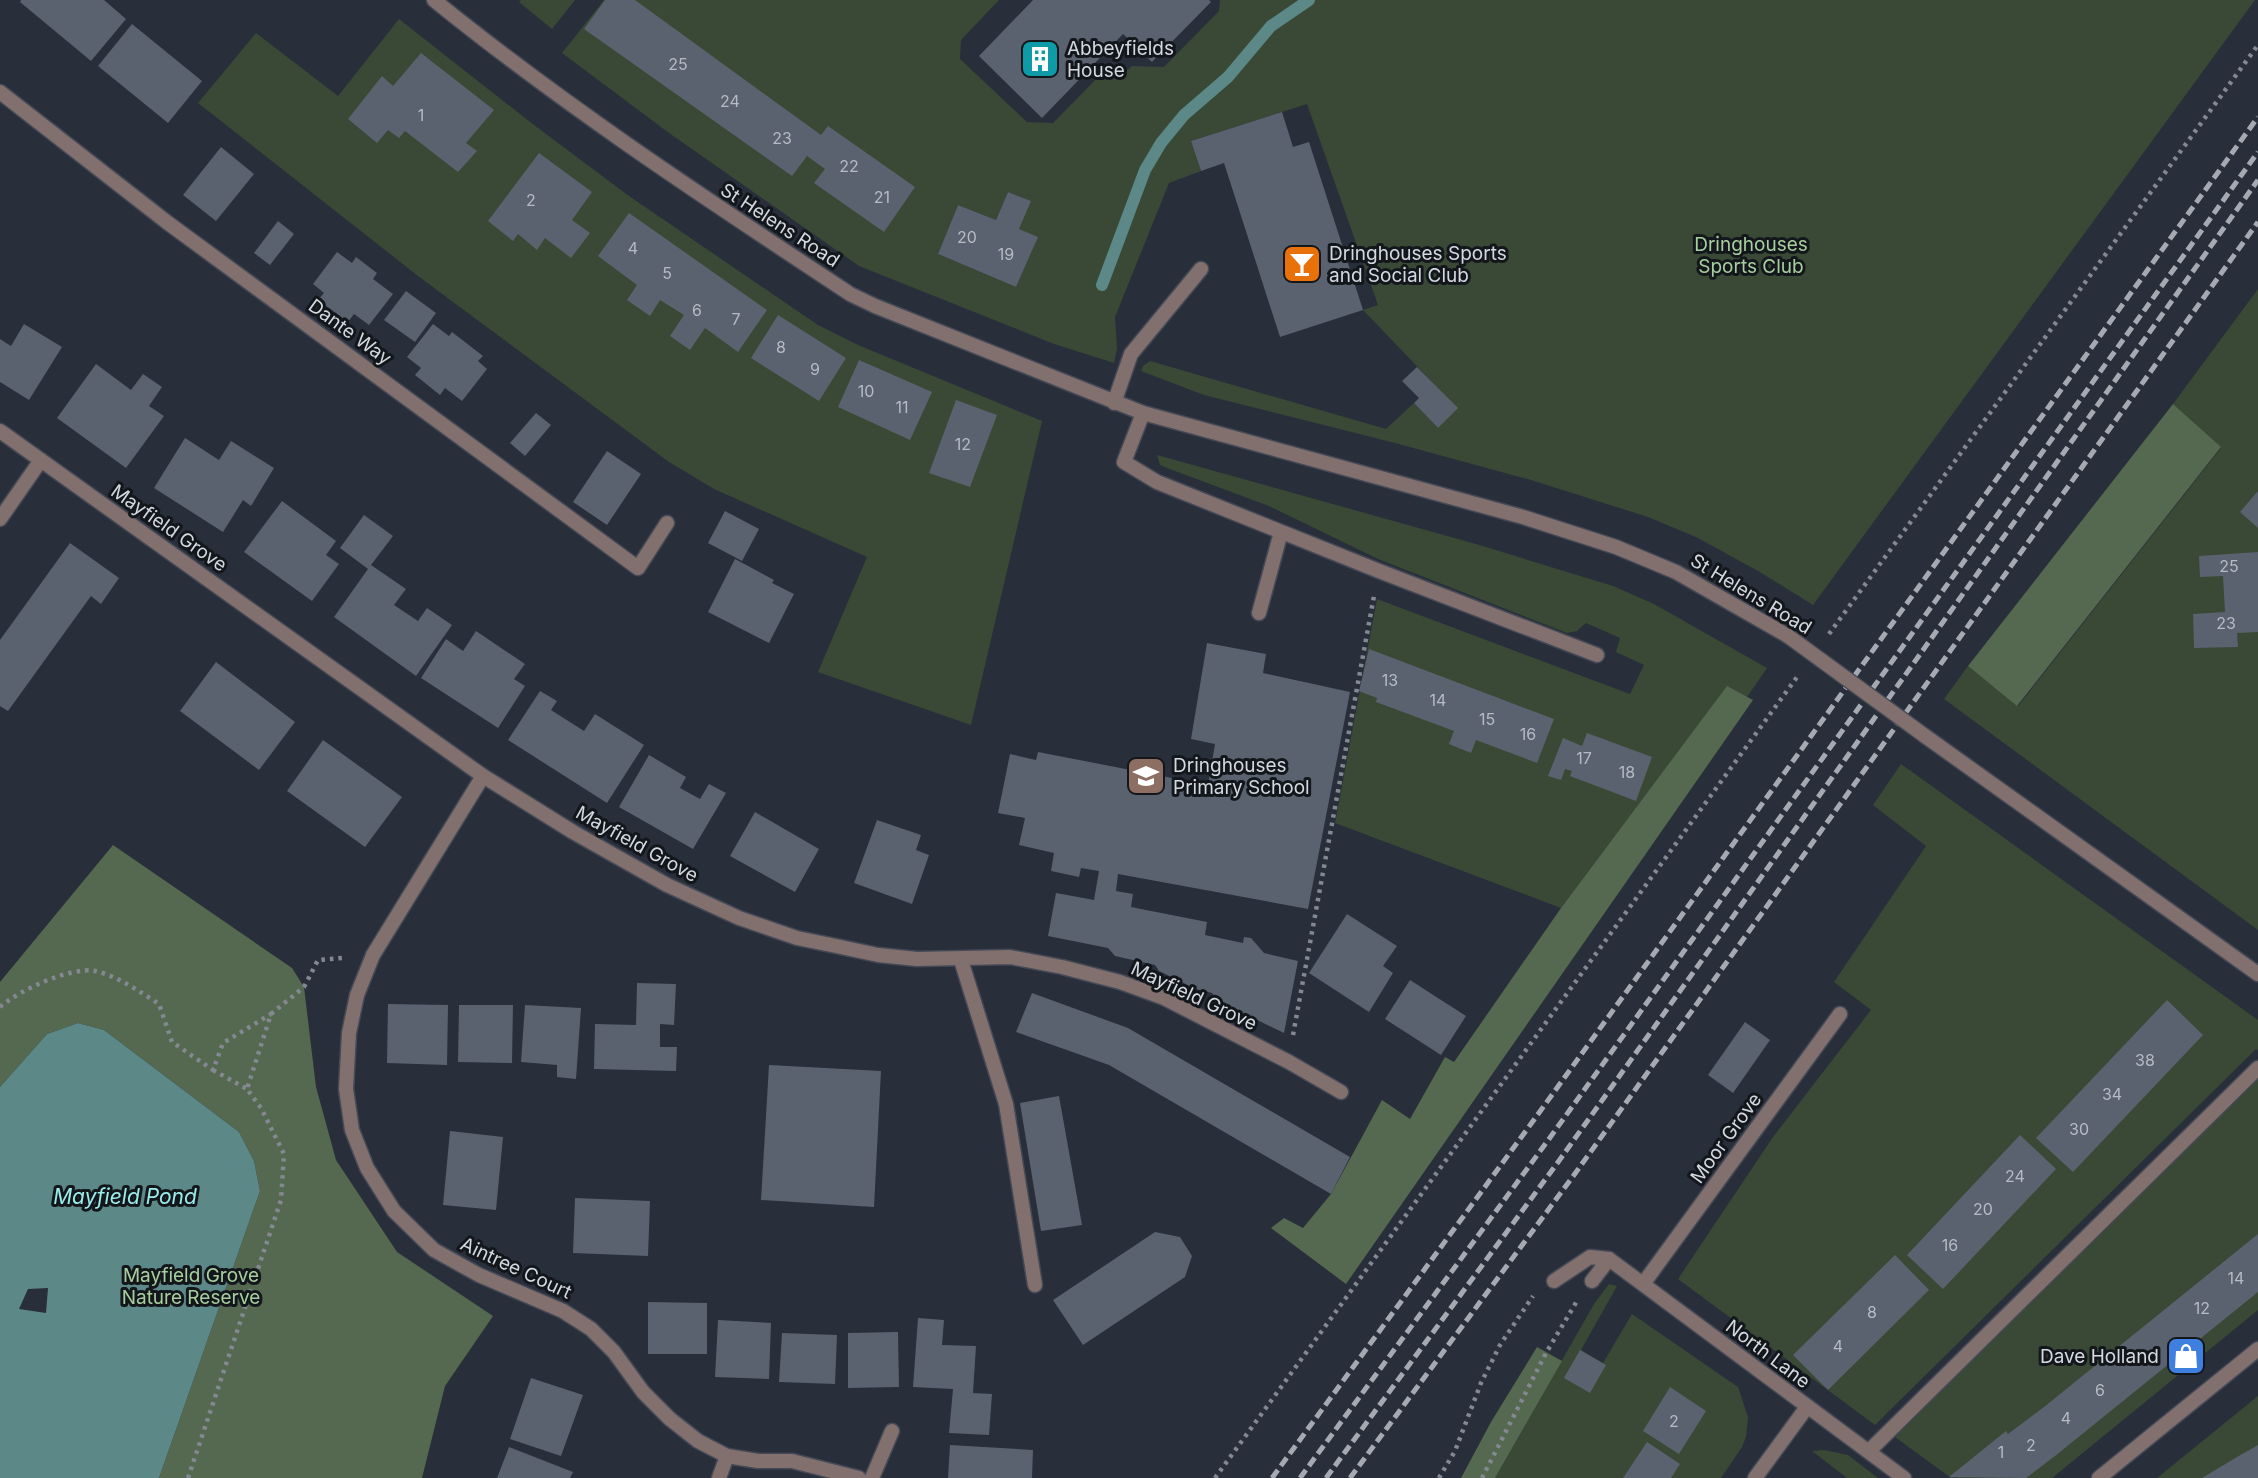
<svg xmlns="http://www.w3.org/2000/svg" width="2258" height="1478" font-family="Inter,sans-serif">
	<rect width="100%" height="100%" fill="#282e3a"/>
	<!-- green -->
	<path fill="#394935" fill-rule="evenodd" d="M521 0H575L552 29 519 2Z
		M604 0H999L961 40 960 59 1027 122 1053 123 1112 63 1123 74 1132 66 1164 67 1219 11 1220 0H2255L1813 605 1758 571 1698 538 1648 517 1531 480 1395 443 1204 395 1141 371 1143 366 1150 361 1386 429 1414 403 1438 428 1457 408 1363 310 1378 305 1307 104 1191 141 1201 171 1169 183 1115 317 1117 349 1114 363 1054 344 859 266 669 133 562 53ZM1008 192 1030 201 1019 229 1037 238 1016 287 938 254 958 205 996 220Z
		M399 19 534 125 629 196 818 325 858 345 1042 421 971 725 818 672 867 557 714 489 669 462 418 276 198 103 256 33 338 96Z
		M2258 289V930L1944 699 1968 666 2018 706 2221 448 2173 404Z
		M1157 455 1476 544 1613 586 1654 604 1767 668 1747 697 1727 687 1561 908 1553 905 1335 823 1377 599 1630 694 1644 665 1616 652 1620 638 1586 623 1577 631 1567 633 1378 559 1269 506 1167 468 1160 465Z
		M1901 764 2258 1020V1050L2256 1049 1875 1425 1678 1279 1773 1137 1871 1010 1834 982 1926 846 1873 805Z
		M2258 1077V1310L2052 1478H1951L1895 1437Z
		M1609 1284 1617 1286 1581 1350 1603 1363 1632 1314 1738 1387 1748 1417 1746 1437 1742 1447 1721 1478H1495L1594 1304Z
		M2258 1396V1478H2157Z
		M1824 1450 1848 1455 1878 1478H1847L1812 1451Z"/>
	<!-- forest -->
	<path fill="#54694f" d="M2173 404 2221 447 2017 706 1968 666Z
		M1727 686 1753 700 1346 1284 1271 1228 1284 1218 1303 1228 1331 1194 1382 1100 1410 1119 1445 1057 1454 1062 1561 908Z
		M113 845 292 968 304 987 316 1087 336 1160 397 1252 493 1316 445 1386 422 1478H159L260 1191 254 1161 239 1132 104 1030 78 1023 47 1034 0 1087V982Z
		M1537 1347 1562 1361 1495 1478H1461L1491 1422Z"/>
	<!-- water -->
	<path fill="#5c8887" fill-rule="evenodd" d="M78 1023 104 1030 239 1132 254 1161 260 1191 159 1478H0V1087L47 1034ZM48 1288 46 1313 19 1309 28 1289Z"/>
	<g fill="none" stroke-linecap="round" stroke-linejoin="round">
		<!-- stream -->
		<path stroke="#5c8887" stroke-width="12" d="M1102 285 1145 170 1161 143 1184 115 1228 77 1271 26 1309 0"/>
	</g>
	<!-- building -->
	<path fill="#5a626f" d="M21 0H104L126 19 91 61 20 2Z
		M605 0H635L821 135 828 126 915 187 884 232 814 183 825 169 807 156 792 176 584 29Z
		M1033 0H1209L1211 2 1152 62 1123 34 1042 118 979 56Z
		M132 24 202 81 168 123 98 66Z
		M421 53 494 110 466 143 477 151 458 172 405 131 399 138 388 130 377 143 348 119 382 76 393 86Z
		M1282 112 1293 147 1309 142 1363 310 1280 337 1224 163 1201 171 1191 141Z
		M221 147 254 174 216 221 183 195Z
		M539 153 592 192 572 220 590 233 571 258 545 238 537 250 518 234 513 241 488 221Z
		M1008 192 1031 201 1019 229 1038 237 1016 287 938 254 958 205 996 220Z
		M629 213 767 310 738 352 705 328 690 350 670 336 684 315 660 300 650 316 627 300 637 285 598 256Z
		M278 221 294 234 270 265 254 253Z
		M337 252 352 263 356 257 377 273 373 279 393 294 369 325 354 314 348 322 318 300 324 293 313 284Z
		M406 291 436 313 415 342 384 320Z
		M778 315 846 358 819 401 751 358Z
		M24 324 62 347 29 400 0 382V339L11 346Z
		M433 324 449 336 452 332 483 356 478 361 487 369 462 401 445 388 440 395 415 375 421 368 407 357Z
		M859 360 932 392 910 440 838 407Z
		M96 364 131 390 143 374 162 387 149 406 164 416 126 468 57 418Z
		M1417 367 1458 408 1438 428 1414 403 1419 398 1402 381Z
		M956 400 997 415 970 487 929 473Z
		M536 413 551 425 525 456 510 443Z
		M185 438 219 460 231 441 274 468 251 506 243 500 223 532 154 488Z
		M607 451 641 474 607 525 573 502Z
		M2258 491V528L2240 512Z
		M282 501 336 541 326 555 339 564 312 601 244 552Z
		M725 511 759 529 742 561 708 543Z
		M364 515 393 536 371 565 406 589 394 605 418 621 427 608 452 625 416 676 334 617 368 569 340 548Z
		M70 543 119 578 101 604 91 596 8 711 0 706V640Z
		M2258 552V632L2237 633 2238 647 2194 648 2193 614 2225 612 2223 576 2200 577 2199 556Z
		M735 559 774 580 772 583 794 594 769 643 708 612Z
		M476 631 525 664 514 679 525 686 498 728 421 678 446 639 463 651Z
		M1207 643 1266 654 1263 673 1350 692 1308 909 1118 874 1116 891 1133 894 1131 907 1207 922 1205 935 1243 943 1244 937 1251 938 1264 953 1298 961 1284 1033 1216 1000 1212 993 1196 989 1159 971 1155 965 1115 956 1108 948 1048 936 1056 893 1094 900 1099 871 1081 868 1079 877 1051 871 1054 853 1019 845 1025 818 998 813 1010 754 1036 760 1038 752 1208 785 1215 744 1191 739Z
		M1369 649 1554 719 1537 763 1476 740 1471 753 1449 744 1454 731 1376 702 1377 698 1359 691Z
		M216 662 295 722 259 770 180 711Z
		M540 691 557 701 551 710 584 731 595 714 644 745 607 803 508 740Z
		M1587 733 1652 757 1636 801 1570 776 1572 771 1565 769 1561 780 1548 776 1563 738 1582 746Z
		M323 740 402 797 365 847 287 791Z
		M649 755 686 777 680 788 700 799 709 784 726 793 693 849 619 807Z
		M755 812 819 849 795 892 730 856Z
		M877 820 921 835 916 850 929 855 912 904 854 883Z
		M1347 914 1397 946 1383 966 1393 973 1369 1012 1309 973Z
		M1410 980 1466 1016 1441 1055 1385 1019Z
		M637 983 676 984 674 1025 660 1024V1047H677L676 1071 594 1069 595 1024 636 1025Z
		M1032 993 1128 1028 1350 1157 1331 1194 1109 1065 1016 1032Z
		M2167 1000 2203 1035 2073 1172 2036 1138Z
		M388 1004 448 1005 447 1065 387 1063Z
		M459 1005H513L512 1063 458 1062Z
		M525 1005 581 1008 576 1079 557 1077V1065L521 1062Z
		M1745 1022 1770 1040 1733 1093 1708 1075Z
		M769 1065 881 1071 874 1207 761 1200Z
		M1059 1096 1082 1225 1041 1231 1020 1103Z
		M450 1131 503 1137 496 1210 443 1205Z
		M2020 1135 2056 1169 1943 1289 1907 1255Z
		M575 1198 650 1201 648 1256 573 1253Z
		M1155 1232 1180 1237 1192 1256 1185 1277 1083 1345 1053 1300Z
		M2258 1234V1292L2055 1456 2026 1478 1949 1477 2006 1431 2008 1434 2044 1407Z
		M1895 1255 1929 1290 1828 1390 1793 1355Z
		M648 1302 707 1303V1354H648Z
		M918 1318 944 1320 942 1345 976 1346 973 1393 992 1394 989 1435 949 1433 953 1389 913 1387Z
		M718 1320 771 1323 769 1379 715 1377Z
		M898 1332 899 1387 848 1388V1333Z
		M782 1333 837 1335 835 1384 779 1382Z
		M1580 1350 1606 1365 1590 1393 1564 1378Z
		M531 1378 583 1395 561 1456 510 1439Z
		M1670 1387 1706 1411 1679 1454 1643 1431Z
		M1647 1442 1680 1464 1671 1478H1623Z
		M950 1445 1033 1450 1032 1478H948Z
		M2258 1445V1478H2202L2237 1457Z
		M509 1447 573 1472 570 1478H497Z"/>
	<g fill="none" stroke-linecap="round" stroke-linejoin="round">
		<defs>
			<path id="service" d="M1114 403 1131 354 1201 269
				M1259 613 1281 532
				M1554 1281 1590 1257 1609 1259
				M1592 1281 1609 1259
				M1869 1451 2258 1068"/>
			<path id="minor" d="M0 92 168 223 638 568 667 523
				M1143 413 1124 462 1157 482 1379 571 1597 655
				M0 431 483 776 573 832 667 885 739 918 797 938 836 946 878 955 917 959 1010 957 1062 967 1120 982 1164 998 1289 1062 1341 1092
				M0 519 41 460
				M483 776 373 955 357 995 349 1033 346 1089 352 1130 367 1168 394 1211 434 1250 479 1275 563 1311 591 1329 614 1352 643 1392 670 1419 698 1441 727 1456 758 1461H792L859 1478
				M961 960 1006 1104 1035 1285
				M1609 1259 1904 1478
				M1643 1284 1840 1014
				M719 1478 727 1456
				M872 1478 892 1431
				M1755 1478 1807 1407
				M2099 1478 2258 1349"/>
			<path id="tertiary" d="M434 0C566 107 708 200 850 294L875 306 1143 413 1523 517 1616 547 1676 572 1788 636
				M1925 736 2258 974"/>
		</defs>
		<!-- service casing -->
		<use href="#service" stroke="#444955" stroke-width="17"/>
		<!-- minor casing -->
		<use href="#minor" stroke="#444955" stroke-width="17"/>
		<!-- tertiary casing -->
		<use href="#tertiary" stroke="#444955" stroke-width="17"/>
		<!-- path -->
		<path stroke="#838891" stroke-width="4.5" stroke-dasharray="3.5 5" stroke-linecap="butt" d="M1829 634 2258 45
			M0 1007C18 991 71 966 95 971 118 976 140 992 159 1004L172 1042 213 1070 223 1043 271 1014
			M1293 1035 1374 596
			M213 1070 247 1089
			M188 1478 281 1200 284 1154 261 1108 247 1089 271 1014 304 987 318 960 342 958
			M1215 1478 1797 677
			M1439 1478 1455 1451 1481 1383 1500 1345 1533 1296
			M1482 1478 1546 1353 1577 1301"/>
		<!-- service -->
		<use href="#service" stroke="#81706d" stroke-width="14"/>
		<!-- minor -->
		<use href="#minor" stroke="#81706d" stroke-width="14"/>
		<!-- tertiary -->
		<use href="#tertiary" stroke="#81706d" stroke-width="14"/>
		<!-- rail -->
		<path stroke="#a5aab2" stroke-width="5" stroke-dasharray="10 5" stroke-linecap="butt" d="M1272 1478 1536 1117 2258 117
			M1300 1478 1549 1139 2258 152
			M1326 1478 1561 1158 2258 180
			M1350 1478 1574 1175 2258 222"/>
		<defs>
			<path id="tertiary-bridge" d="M1788 636 1925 736"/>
		</defs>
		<!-- tertiary-bridge casing -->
		<use href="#tertiary-bridge" stroke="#444955" stroke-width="17" stroke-linecap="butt"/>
		<!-- tertiary-bridge -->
		<use href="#tertiary-bridge" stroke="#81706d" stroke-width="14"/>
	</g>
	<!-- icons -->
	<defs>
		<symbol id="building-square" viewBox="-11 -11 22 22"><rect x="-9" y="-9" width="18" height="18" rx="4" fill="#0f9aa8" stroke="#13171c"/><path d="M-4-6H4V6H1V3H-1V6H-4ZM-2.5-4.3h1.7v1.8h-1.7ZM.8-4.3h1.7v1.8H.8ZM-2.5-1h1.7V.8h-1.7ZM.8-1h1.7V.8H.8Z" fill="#fff"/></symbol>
		<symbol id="bar-square" viewBox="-11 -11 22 22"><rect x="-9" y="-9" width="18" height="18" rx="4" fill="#e8710a" stroke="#13171c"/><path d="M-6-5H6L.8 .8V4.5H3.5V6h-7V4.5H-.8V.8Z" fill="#fff"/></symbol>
		<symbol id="school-square" viewBox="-11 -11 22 22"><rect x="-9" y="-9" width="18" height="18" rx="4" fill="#8d6e63" stroke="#13171c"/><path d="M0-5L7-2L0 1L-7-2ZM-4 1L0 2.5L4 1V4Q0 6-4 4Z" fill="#fff"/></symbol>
		<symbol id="shop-square" viewBox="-11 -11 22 22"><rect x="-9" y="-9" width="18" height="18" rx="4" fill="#3f7fe0" stroke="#13171c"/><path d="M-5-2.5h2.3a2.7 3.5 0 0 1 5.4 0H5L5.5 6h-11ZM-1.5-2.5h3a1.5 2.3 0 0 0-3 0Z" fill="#fff"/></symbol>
	</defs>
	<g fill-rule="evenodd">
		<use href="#building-square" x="1018" y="37" width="44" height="44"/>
		<use href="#bar-square" x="1280" y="242" width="44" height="44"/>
		<use href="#school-square" x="1124" y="754" width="44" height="44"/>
		<use href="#shop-square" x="2164" y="1334" width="44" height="44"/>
	</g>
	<g text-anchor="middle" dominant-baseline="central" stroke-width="6" stroke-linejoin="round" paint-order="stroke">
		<!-- number labels -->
		<g font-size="16" fill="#b6bbc4">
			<text x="678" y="64">25</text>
			<text x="730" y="101">24</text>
			<text x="421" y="115">1</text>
			<text x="782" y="138">23</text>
			<text x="849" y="166">22</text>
			<text x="882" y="197">21</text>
			<text x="531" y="200">2</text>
			<text x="967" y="237">20</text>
			<text x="633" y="248">4</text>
			<text x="1006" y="254">19</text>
			<text x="667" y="273">5</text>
			<text x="697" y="310">6</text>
			<text x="736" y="319">7</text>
			<text x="781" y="347">8</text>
			<text x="815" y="369">9</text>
			<text x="866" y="391">10</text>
			<text x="902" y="407">11</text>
			<text x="963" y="444">12</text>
			<text x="2229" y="566">25</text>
			<text x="2226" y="623">23</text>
			<text x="1390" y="680">13</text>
			<text x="1438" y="700">14</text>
			<text x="1487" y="719">15</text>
			<text x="1528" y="734">16</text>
			<text x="1584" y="758">17</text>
			<text x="1627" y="772">18</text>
			<text x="2145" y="1060">38</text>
			<text x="2112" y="1094">34</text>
			<text x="2079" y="1129">30</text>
			<text x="2015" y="1176">24</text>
			<text x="1983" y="1209">20</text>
			<text x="1950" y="1245">16</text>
			<text x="2236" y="1278">14</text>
			<text x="2202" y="1308">12</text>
			<text x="1872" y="1312">8</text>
			<text x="1838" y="1346">4</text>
			<text x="2100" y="1390">6</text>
			<text x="2066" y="1418">4</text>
			<text x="1674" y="1421">2</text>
			<text x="2031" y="1445">2</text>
			<text x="2001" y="1452">1</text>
		</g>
		<!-- poi labels -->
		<g font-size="19" fill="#d4d9e0" stroke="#13171c" text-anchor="start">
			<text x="1067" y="48">Abbeyfields<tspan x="1067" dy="22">House</tspan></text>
			<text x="1329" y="253">Dringhouses Sports<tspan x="1329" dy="22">and Social Club</tspan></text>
			<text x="1173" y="765">Dringhouses<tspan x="1173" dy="22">Primary School</tspan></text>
			<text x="2159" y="1356" text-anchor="end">Dave Holland</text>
		</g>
		<!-- street labels -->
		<g font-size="19" fill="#d4d9e0" stroke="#13171c">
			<text transform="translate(780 225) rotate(33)">St Helens Road</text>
			<text transform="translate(350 332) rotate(36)">Dante Way</text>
			<text transform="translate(169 528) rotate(35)">Mayfield Grove</text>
			<text transform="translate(1751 594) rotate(31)">St Helens Road</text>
			<text transform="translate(637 844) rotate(29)">Mayfield Grove</text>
			<text transform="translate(1194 996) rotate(25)">Mayfield Grove</text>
			<text transform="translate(1726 1138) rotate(-54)">Moor Grove</text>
			<text transform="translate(516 1268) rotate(25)">Aintree Court</text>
			<text transform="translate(1768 1354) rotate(37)">North Lane</text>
		</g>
		<!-- park labels -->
		<g font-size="19" fill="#a7ce9e" stroke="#13171c">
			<text x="1751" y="244">Dringhouses<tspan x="1751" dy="22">Sports Club</tspan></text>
			<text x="191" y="1275">Mayfield Grove<tspan x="191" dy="22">Nature Reserve</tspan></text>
		</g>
		<!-- water labels -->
		<g font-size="21" font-style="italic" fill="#9ceceb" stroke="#13171c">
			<text x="125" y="1196">Mayfield Pond</text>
		</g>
	</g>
</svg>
